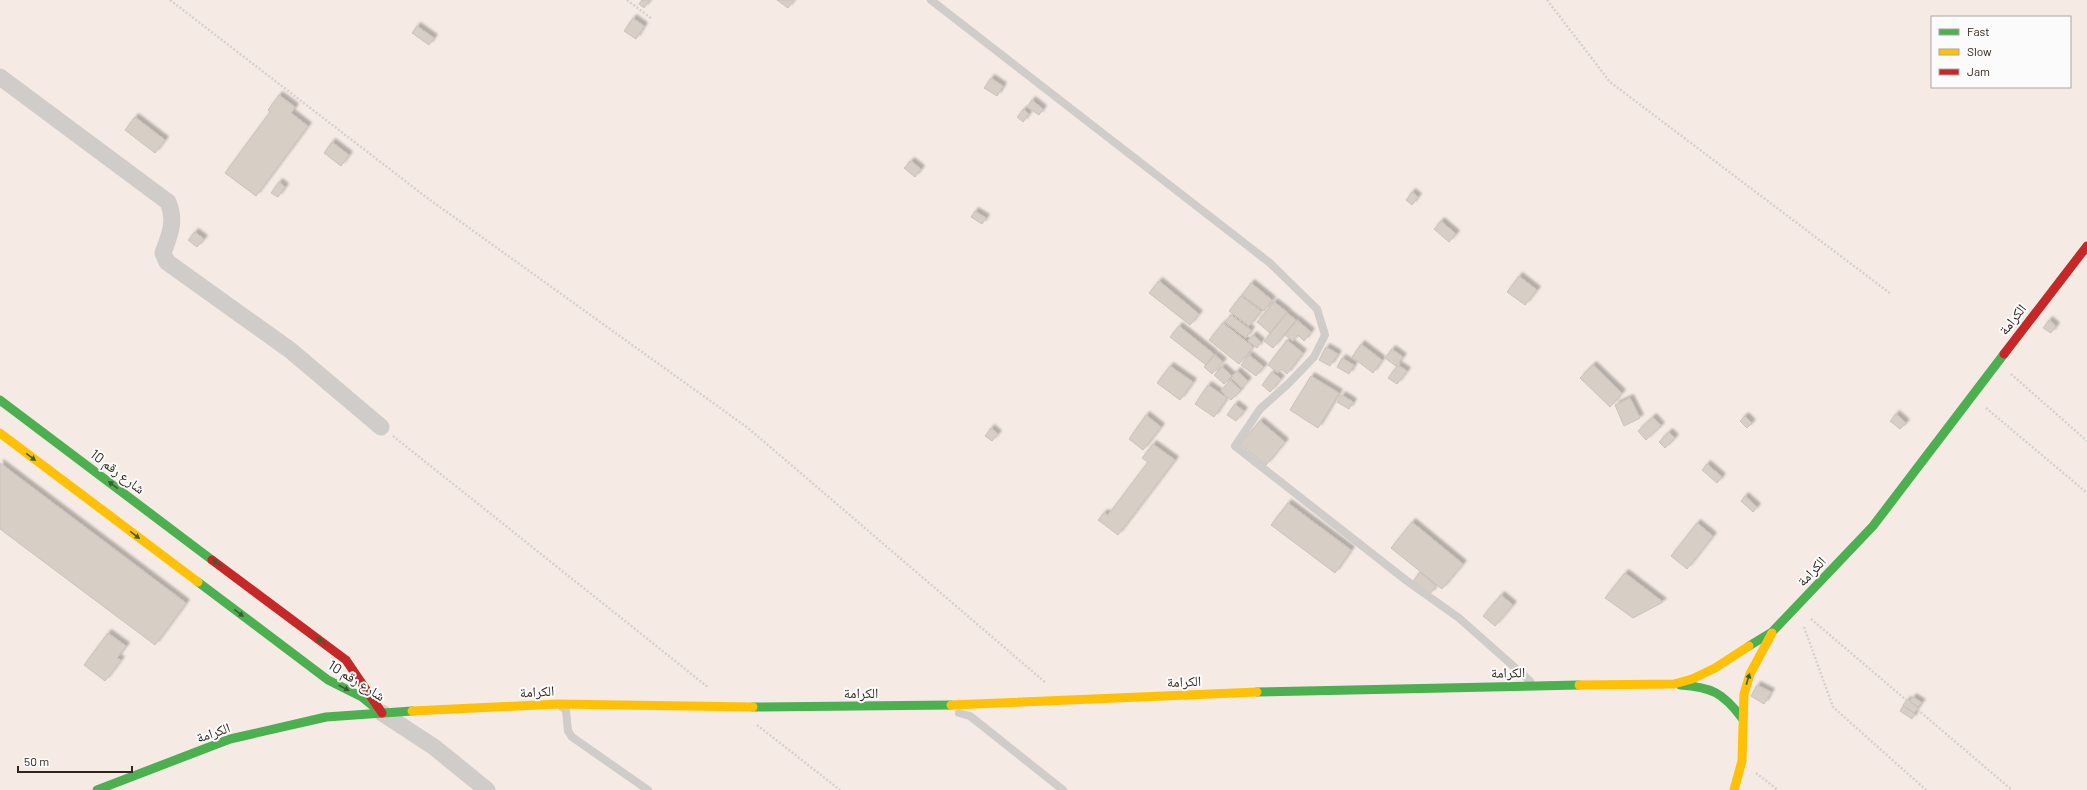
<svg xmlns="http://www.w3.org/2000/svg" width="2087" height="790" font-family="Barlow,'Noto Naskh Arabic',sans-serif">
	<defs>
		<filter id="shadow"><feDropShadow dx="3.5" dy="-3.5" stdDeviation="1" flood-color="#0004"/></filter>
	</defs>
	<rect width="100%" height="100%" fill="#f5ebe4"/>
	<!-- building -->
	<path fill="#d7cec6" stroke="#cbc2bb" filter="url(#shadow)" d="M642 0H650L644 8 639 4Z
		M777 0H794L788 8Z
		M633 18 644 26 636 39 624 31Z
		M417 26 434 38 429 45 412 33Z
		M991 78 1003 86 997 96 984 88Z
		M279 95 295 107 291 113 308 126 256 196 225 173 270 112 268 110Z
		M1032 100 1043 109 1039 115 1027 107Z
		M1024 109 1029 114 1023 122 1017 117Z
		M135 117 165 140 155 153 125 130Z
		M332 142 349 155 341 166 324 153Z
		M911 161 921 169 915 177 904 168Z
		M279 182 285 187 278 197 271 193Z
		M1412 192 1418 197 1412 205 1406 200Z
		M975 211 986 218 982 224 971 217Z
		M1441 221 1456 234 1449 242 1434 229Z
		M195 232 204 239 197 247 188 240Z
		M1519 276 1537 290 1525 305 1507 292Z
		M1159 281 1199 314 1190 325 1149 293Z
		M1251 283 1272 300 1264 311 1242 295Z
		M1241 296 1261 311 1249 326 1229 311Z
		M1274 302 1287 312 1270 333 1257 322Z
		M1287 313 1296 320 1273 348 1264 341Z
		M1231 315 1251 330 1246 338 1225 322Z
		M1297 320 1311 332 1304 341 1298 335 1293 341 1285 335Z
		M2049 320 2056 326 2051 333 2043 328Z
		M1223 323 1253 347 1239 364 1209 340Z
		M1179 326 1214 354 1206 365 1170 337Z
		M1253 335 1261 342 1257 348 1248 341Z
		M1287 340 1303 353 1287 374 1281 369 1278 373 1268 365Z
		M1361 344 1382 360 1373 373 1352 357Z
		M1326 347 1338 354 1330 366 1319 360Z
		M1392 349 1403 357 1396 366 1385 358Z
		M1215 355 1223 362 1212 374 1204 367Z
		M1249 355 1264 367 1256 376 1241 365Z
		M1342 358 1354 365 1349 374 1337 367Z
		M1398 365 1407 371 1397 384 1388 378Z
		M1593 365 1622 393 1610 407 1580 378Z
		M1170 366 1193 382 1180 400 1157 383Z
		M1222 367 1232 376 1224 384 1214 375Z
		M1237 371 1248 381 1242 388 1231 378Z
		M1272 372 1281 379 1270 392 1262 385Z
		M1311 376 1339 393 1318 428 1290 410Z
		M1230 380 1241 390 1231 400 1221 391Z
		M1208 385 1227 398 1214 417 1195 404Z
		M1342 395 1353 402 1349 409 1337 402Z
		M1630 398 1640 418 1624 426 1615 405Z
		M1235 404 1244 411 1236 421 1227 415Z
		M1896 414 1906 423 1900 429 1890 421Z
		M1146 415 1161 427 1143 450 1129 439Z
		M1745 416 1752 423 1747 428 1740 421Z
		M1653 417 1661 426 1646 440 1638 431Z
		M1260 421 1285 442 1266 465 1240 444Z
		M991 428 998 434 992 441 985 436Z
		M1669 432 1675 438 1665 448 1659 442Z
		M1153 444 1175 460 1118 535 1098 520 1104 513 1108 515 1148 462 1142 458Z
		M0 463 186 603 155 645 0 529Z
		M1707 464 1722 477 1717 483 1702 470Z
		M1745 496 1757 507 1753 512 1741 501Z
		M1288 503 1351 550 1335 573 1271 525Z
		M1412 522 1463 564 1442 589 1391 548Z
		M1697 523 1713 536 1687 569 1671 556Z
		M1420 572 1436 586 1430 594 1413 581Z
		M1625 573 1663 602 1633 618 1605 598Z
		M1501 595 1513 605 1495 626 1483 616Z
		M108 633 126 646 117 658 121 660 105 681 84 665Z
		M1757 685 1771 692 1764 704 1751 696Z
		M1913 697 1922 703 1918 707 1910 701Z
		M1907 700 1918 708 1914 713 1903 705Z
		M1903 706 1915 714 1912 719 1900 711Z"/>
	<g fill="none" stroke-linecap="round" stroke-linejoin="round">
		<!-- path -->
		<path stroke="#d4d1cf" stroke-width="2.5" stroke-dasharray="2 2" stroke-linecap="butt" d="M170 0 426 197 748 428 1046 683
			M627 0 652 19
			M1547 0 1610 82 1891 294
			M2011 374 2087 441
			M1986 408 2087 493
			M393 436 709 688
			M1811 619 2012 790
			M1804 627 1833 707 1926 790
			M757 725 840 790
			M1756 773 1778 790"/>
		<!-- lane -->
		<path stroke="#cfccc9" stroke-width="8" d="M931 0 1270 263 1317 309 1325 335 1314 357 1288 384 1260 409 1235 446 1407 581 1459 618 1530 681
			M562 707 566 710 568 731 572 737 648 790
			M959 713 970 716 1063 790"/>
		<!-- street -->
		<path stroke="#cfccc9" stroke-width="17" d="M0 77 168 202C176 221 170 234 163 253L167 262 290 350 381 427
			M382 713 434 747 487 790"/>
		<!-- fast -->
		<path stroke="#4caf50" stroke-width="9" d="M0 400 212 560
			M198 582 328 680 362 697 373 706
			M1749 646 1772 632 1873 526 2004 354
			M1680 685C1712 687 1723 693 1742 718
			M1257 692 1579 685
			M753 707 951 705
			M97 790 230 739 326 717 412 711"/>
		<!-- slow -->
		<path stroke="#ffc107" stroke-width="9" d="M0 433 198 582
			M1579 685 1674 684 1692 679 1715 668 1749 646
			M951 705 1257 692
			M412 711 558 704 753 707
			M1734 790 1742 761 1744 694 1750 674 1772 633"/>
		<!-- jam -->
		<path stroke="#c62828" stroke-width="9" d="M2004 354 2087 246
			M212 560 346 660 382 713"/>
	</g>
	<!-- one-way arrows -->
	<defs><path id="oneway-solid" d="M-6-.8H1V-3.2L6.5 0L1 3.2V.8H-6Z"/></defs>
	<g fill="#3b5d32">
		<use href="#oneway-solid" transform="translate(31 457) rotate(37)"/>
		<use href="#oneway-solid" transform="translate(113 485) rotate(-143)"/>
		<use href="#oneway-solid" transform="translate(135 535) rotate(37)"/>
		<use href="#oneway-solid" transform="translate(217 563) rotate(-143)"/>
		<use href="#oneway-solid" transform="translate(239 613) rotate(37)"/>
		<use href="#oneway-solid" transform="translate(321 641) rotate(-143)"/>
		<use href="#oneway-solid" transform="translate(1748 679) rotate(-73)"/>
		<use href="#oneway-solid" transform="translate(344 688) rotate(27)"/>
	</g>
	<g text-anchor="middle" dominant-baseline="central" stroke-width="4" stroke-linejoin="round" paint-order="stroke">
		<!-- street labels -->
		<g font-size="14" fill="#30261e" stroke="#fbfbfb">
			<text transform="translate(2012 319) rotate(-52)">الكرامة</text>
			<text transform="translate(118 471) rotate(37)">شارع رقم 10</text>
			<text transform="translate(1811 571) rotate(-47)">الكرامة</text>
			<text transform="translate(1508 672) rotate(-1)">الكرامة</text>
			<text transform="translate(357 680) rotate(32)">شارع رقم 10</text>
			<text transform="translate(1184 681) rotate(-2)">الكرامة</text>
			<text transform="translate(537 691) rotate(-3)">الكرامة</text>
			<text x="861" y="692">الكرامة</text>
			<text transform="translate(213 732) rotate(-19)">الكرامة</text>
		</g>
	</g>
	<!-- legend -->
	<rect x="1931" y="16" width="140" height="72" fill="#fbfbfb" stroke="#aaa6a3"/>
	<rect x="1939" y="29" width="20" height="6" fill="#4caf50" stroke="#aaa6a3"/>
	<text x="1967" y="36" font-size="12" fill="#30261e">Fast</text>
	<rect x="1939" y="49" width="20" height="6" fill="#ffc107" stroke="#aaa6a3"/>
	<text x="1967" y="56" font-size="12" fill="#30261e">Slow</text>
	<rect x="1939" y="69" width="20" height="6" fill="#c62828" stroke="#aaa6a3"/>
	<text x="1967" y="76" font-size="12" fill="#30261e">Jam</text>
	<!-- scale -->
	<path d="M18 766v6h114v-6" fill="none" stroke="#30261e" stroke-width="2"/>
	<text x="24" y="766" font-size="12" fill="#30261e" stroke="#fbfbfb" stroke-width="3" paint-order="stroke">50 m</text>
</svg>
